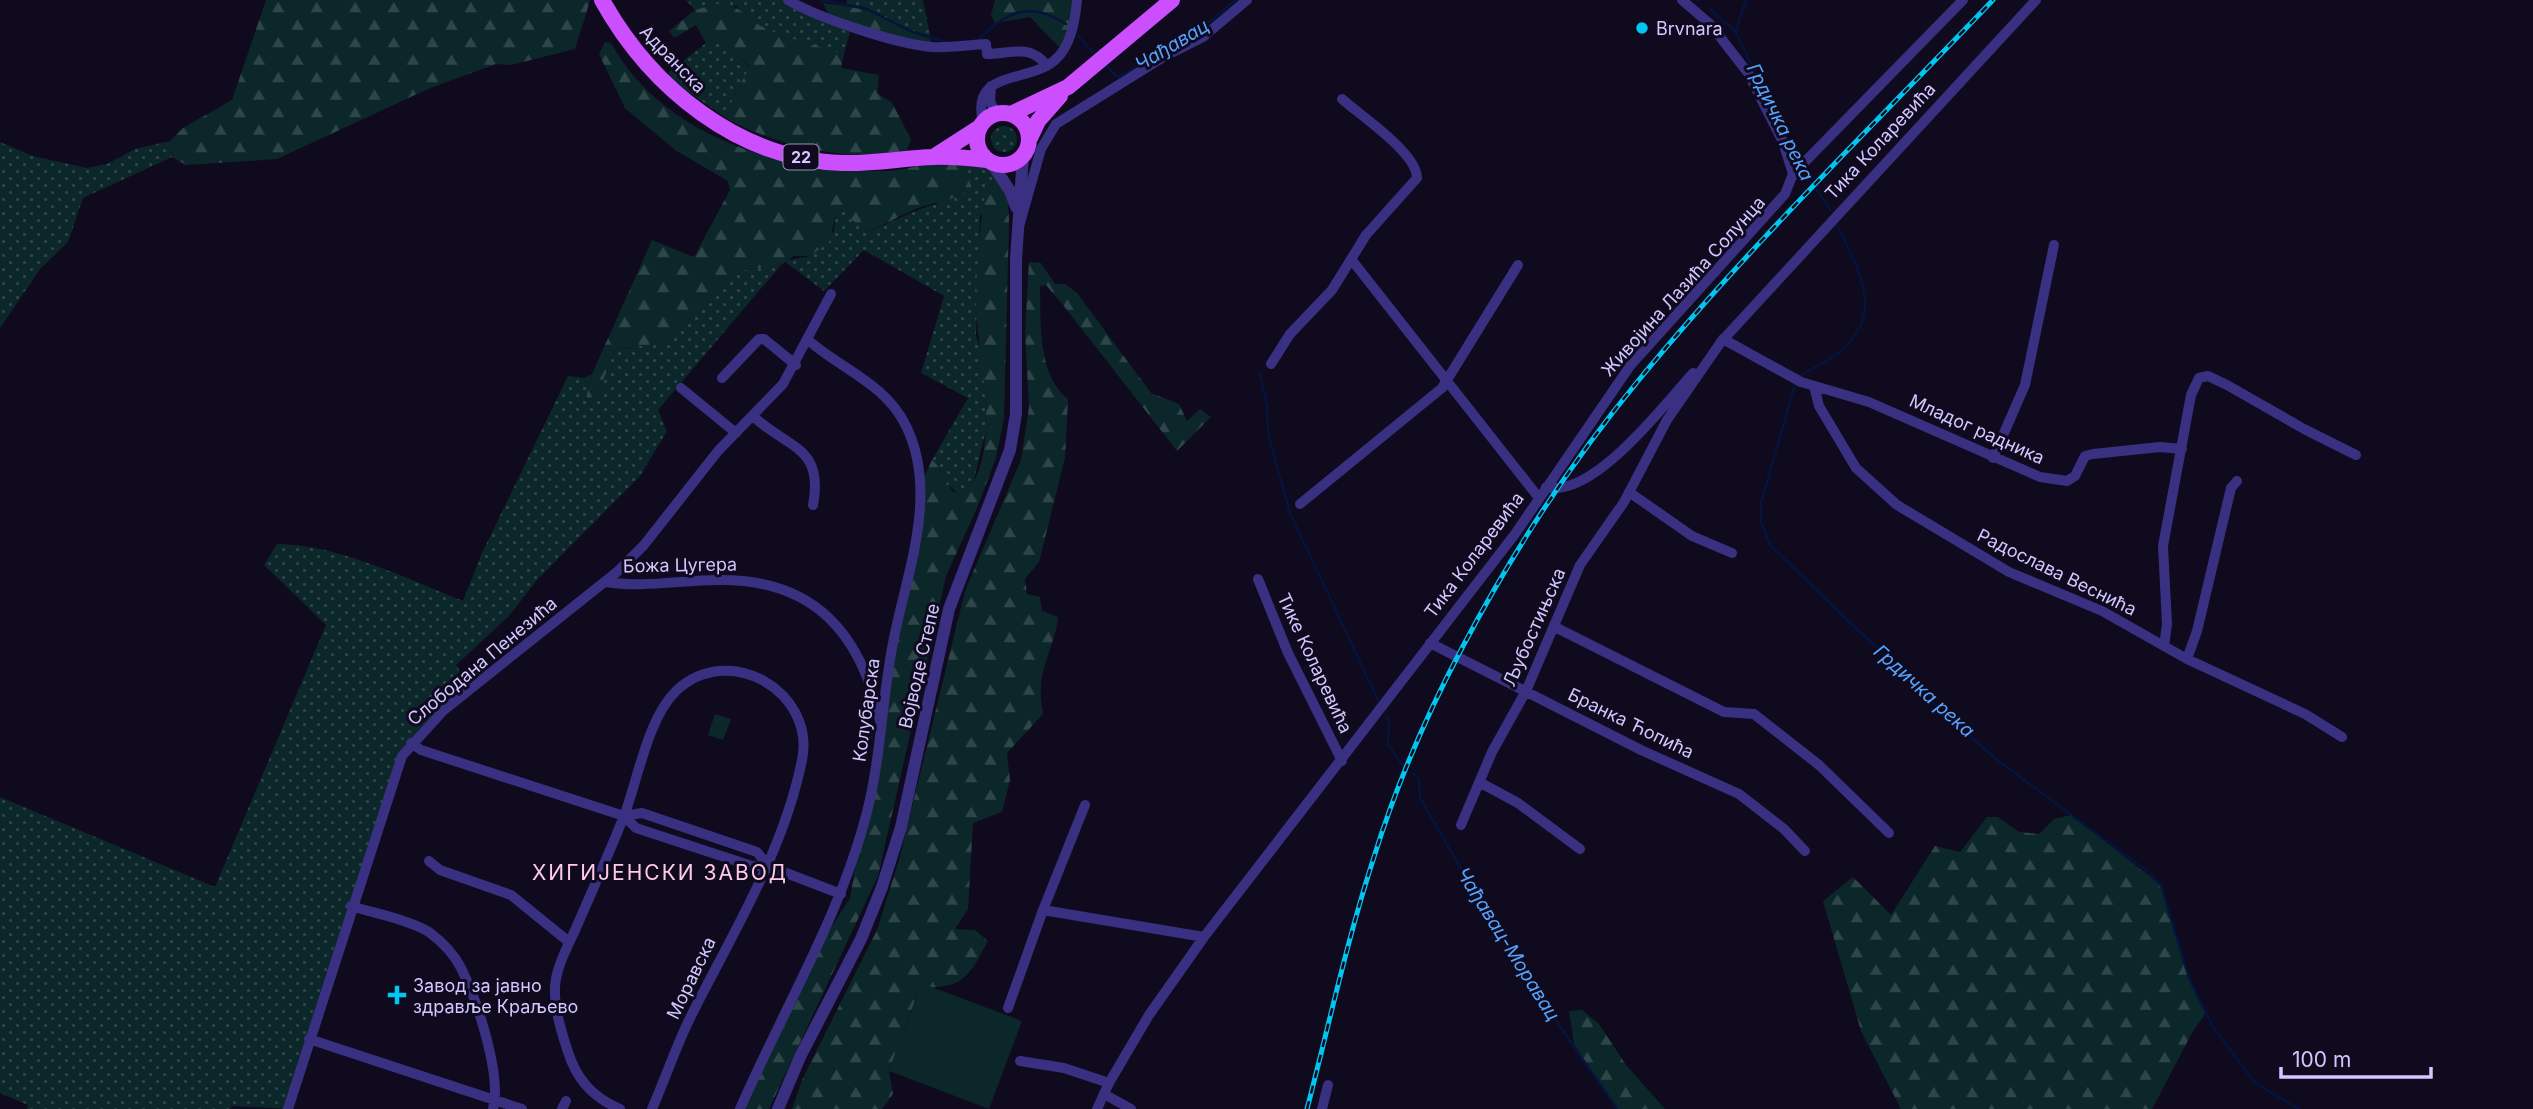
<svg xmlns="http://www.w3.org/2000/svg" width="2533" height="1109" font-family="Inter,sans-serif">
	<defs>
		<pattern id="grass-dots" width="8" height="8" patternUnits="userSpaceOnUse" patternTransform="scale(1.75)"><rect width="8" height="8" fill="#0c2729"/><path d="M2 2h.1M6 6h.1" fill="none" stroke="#2e4549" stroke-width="1.8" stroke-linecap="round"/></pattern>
		<pattern id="forest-firs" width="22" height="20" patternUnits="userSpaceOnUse" patternTransform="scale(1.75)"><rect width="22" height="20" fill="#0c2729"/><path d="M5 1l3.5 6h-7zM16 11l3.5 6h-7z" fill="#2e4549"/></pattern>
		<pattern id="park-tufts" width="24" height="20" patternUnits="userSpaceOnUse" patternTransform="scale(1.75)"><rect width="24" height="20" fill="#0c2729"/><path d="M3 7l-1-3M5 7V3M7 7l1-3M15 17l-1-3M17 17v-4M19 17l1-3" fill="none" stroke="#2e4549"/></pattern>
	</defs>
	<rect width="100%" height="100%" fill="#0f0a1e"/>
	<!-- grass -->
	<path fill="url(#grass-dots)" d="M686 0H788L852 25 844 54C809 43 760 37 736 6L695 10Z
		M847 0H923L931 40 867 9 846 7Z
		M716 35 750 68 735 93 726 118 677 84 668 73Z
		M991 139a13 13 0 1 1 26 0a13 13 0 1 1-26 0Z
		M170 141 172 157 83 198 68 242 40 269 0 328V142L33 156 87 168 107 164 135 149Z
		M955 161 986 164 1004 188 980 216 976 336 984 359 986 430 972 488 961 495C948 489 943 471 932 460L968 398 921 373 944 296 864 250 824 291 784 261 810 256 834 231 836 213 843 210 866 232C891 224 911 210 937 204Z
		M781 265 658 410 667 431 640 476 537 580 509 616 456 665 473 690 448 710 406 757 292 1109 232 1106 230 1109H27L28 1105 0 1093V797L215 887 326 625 264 565 277 544C337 544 407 579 463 601L481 555 568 376 584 378 592 374 586 398 591 404 596 399 615 349 630 348 723 281 745 270Z"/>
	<!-- forest -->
	<path fill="url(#forest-firs)" d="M266 0H590V1L575 49 511 65 496 64 428 89 277 159 186 165 172 157 170 141 183 128 232 100Z
		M995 0H1077L1063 51 1030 17 995 23 991 15Z
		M725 2C739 7 748 19 761 26 788 39 816 45 844 54L841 68 879 75 877 93 892 103 911 139 907 150C854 164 773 145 726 118L735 93 750 67 716 36 707 45 696 25 674 38 669 31 695 10Z
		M823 3 867 9 931 40 928 46 831 19Z
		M605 42 611 43C664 139 786 173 888 171 913 170 943 156 966 167L971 187C955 202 935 201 916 209 898 216 884 226 865 232L842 210 836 213 830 241 810 256H794L781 265 745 270 723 281 666 343 615 349 596 399 591 404 586 398 592 374 652 240 694 257 730 190 728 181 675 150 625 108 599 54Z
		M987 182H999L1008 196 1009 221 1004 418 996 458 977 508 946 576 878 876 769 1109H741L816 952 850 898 922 482 932 460 943 471 952 491 961 495C1007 462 975 347 976 299 977 260 980 220 987 182Z
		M1029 262 1041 263 1055 284H1065L1077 293 1151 393 1179 404 1187 421 1200 409 1211 417 1177 451 1063 305 1046 285 1040 286C1041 322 1037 375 1068 399L1065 458 1039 562 1025 579 1027 594 1040 597 1042 611 1058 617C1056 641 1042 662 1041 687 1040 696 1042 706 1043 714L1007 753 1010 780 1002 812 973 823 968 909 955 929 975 930 988 941C978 958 972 976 953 984 943 988 930 986 919 990L889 1071 893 1094 882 1109H792L802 1080 877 930 899 860 965 591 1021 460 1029 407 1025 334Z
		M2071 815 2161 885 2189 978 2206 1013 2193 1031 2152 1109H1901L1861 1031 1823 901 1853 877 1891 915 1935 846 1960 852 1987 817H1998L2019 832 2039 834 2054 819Z
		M1582 1010 1599 1024 1626 1065 1665 1109H1617L1575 1050 1569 1011Z"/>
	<!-- park -->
	<path fill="url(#park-tufts)" d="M715 714 731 719 723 740 708 735Z"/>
	<!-- pitch -->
	<path fill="#0c2729" d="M929 986 1022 1021 989 1109 889 1071 919 990Z"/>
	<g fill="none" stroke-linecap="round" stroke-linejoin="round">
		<!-- stream -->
		<path stroke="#04143d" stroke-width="2.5" d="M821 0 867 9 910 31 945 42
			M1697 0 1699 1
			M1710 9 1735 31 1799 163
			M1736 30 1746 0
			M1078 36 1097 57
			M1193 36 1236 0
			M979 39C1006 12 1030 0 1066 24
			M1104 64 1118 77 1181 42
			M1802 169 1830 209
			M1259 371 1267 406 1268 434 1290 513 1378 700
			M1800 376C1808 370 1819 366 1828 360 1888 321 1863 278 1837 225
			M1796 381 1761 503V522L1770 545 1945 714 1996 759 2147 871 2161 885 2189 978 2213 1027 2255 1083 2299 1109
			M1386 716 1389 721 1388 744 1402 765
			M1413 774 1419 779 1420 798 1515 961 1617 1109"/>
		<!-- minor -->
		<path stroke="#393082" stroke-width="10" d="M788 0C818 18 897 44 932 47 950 48 967 45 986 44L987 54C1012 54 1030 43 1047 66
			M991 86 990 101 996 114
			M983 122C970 69 1028 84 1055 60 1071 46 1075 21 1077 0
			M1793 174 1963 0
			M1020 223 1041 149 1056 124 1165 56 1203 37 1247 0
			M1351 259 1539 498
			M1720 343 2036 0
			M1271 364 1290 334 1332 290 1366 235 1417 178C1417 153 1361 116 1342 99
			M722 378 759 339H764L796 365
			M1814 386 1819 406 1856 468 1897 505 2009 572 2102 611 2187 659 2305 714 2342 737
			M681 388 736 433
			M754 417C789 449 824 447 813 505
			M1993 458 2025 385 2054 245
			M1546 487C1593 499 1664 405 1693 373
			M1629 492 1692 536 1732 553
			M1300 504 1442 388 1518 265
			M1258 579 1288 653 1342 761
			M606 582C643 588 681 580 719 580 814 579 861 633 880 721
			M1555 627 1724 712 1754 714 1819 765 1889 833
			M1430 643 1641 750 1739 794 1784 829 1805 851
			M2164 646 2167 624 2163 546 2191 395 2199 378 2208 376 2227 385 2304 429 2356 455
			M2187 659 2197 631 2231 488 2237 481
			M411 743 421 750 624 816 636 828 752 866H768L841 894
			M1479 782 1518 803 1580 849
			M1085 805 1043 910 1204 937
			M624 816 642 813 757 852 768 866
			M1461 825 1492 752 1526 691 1580 565 1624 502 1667 420 1723 339 1801 382 1869 402 2040 477 2067 481 2075 476 2085 456 2093 454 2160 447 2182 449
			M429 861 440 870 511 895 569 942
			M351 906C373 913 410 920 429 932 441 941 454 954 461 968 477 1000 502 1075 493 1109
			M1008 1008 1043 910
			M309 1039 522 1109
			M1020 1061 1064 1068 1109 1083
			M1104 1094 1131 1109
			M288 1109 402 756 444 710 617 572 644 545 718 451 783 384 831 294
			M562 1109 566 1101
			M620 1109C592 1097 576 1079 567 1049 561 1030 554 1008 555 987 556 967 568 946 576 928 592 891 609 854 624 816 638 779 648 718 676 691 728 641 816 691 802 760 784 850 734 931 693 1012 677 1043 666 1077 652 1109
			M740 1109C783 1010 840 917 867 812 882 753 882 692 895 633 909 567 938 491 906 426 886 384 841 369 808 340
			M1097 1109 1109 1083 1149 1015 1204 937 1515 534 1630 366 1785 194 1793 174 1783 142 1748 73 1710 24 1682 0
			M1322 1109 1328 1085"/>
		<!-- tertiary -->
		<path stroke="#393082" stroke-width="12" d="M991 162 1010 191 1016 207
			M778 1109 800 1057 861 939 882 887 901 827 949 609 1010 450 1016 414V260L1023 155"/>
		<!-- primary -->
		<path stroke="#cb4eff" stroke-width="16" d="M602 0C651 88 739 160 843 163 874 164 903 158 933 157 951 156 969 158 987 160
			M977 139a26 26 0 1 1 52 0a26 26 0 1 1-52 0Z
			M1011 114 1068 87 1172 0
			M1029 140 1038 121 1060 96
			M935 156 980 127"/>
		<defs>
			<path id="rail" d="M1307 1109C1329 1025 1347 940 1374 857 1396 786 1427 714 1462 648 1511 555 1571 462 1638 381 1748 247 1874 125 1993 0"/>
		</defs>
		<!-- rail casing -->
		<use href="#rail" stroke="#00c6f2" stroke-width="5"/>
		<!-- rail -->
		<use href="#rail" stroke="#0f0a1e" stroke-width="2.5" stroke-dasharray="8" stroke-linecap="butt"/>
	</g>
	<!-- markers -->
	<g fill="#00c6f2" stroke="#0f0a1e" stroke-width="2.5">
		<circle cx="1642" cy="28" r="7"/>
		<path d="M393.5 984.5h7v7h7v7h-7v7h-7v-7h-7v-7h7z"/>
	</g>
	<g text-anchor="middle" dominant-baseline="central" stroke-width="6" stroke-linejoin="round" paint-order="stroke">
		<!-- shield labels -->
		<rect fill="#0f0a1e" stroke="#988ebc" stroke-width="2" x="783.5" y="144.5" width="35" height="25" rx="5"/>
		<g font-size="16" font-weight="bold" fill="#d2c7ff">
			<text x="801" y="157">22</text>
		</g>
		<!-- poi labels -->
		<g font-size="18" fill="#d2c7ff" stroke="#0f0a1e" text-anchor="start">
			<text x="1656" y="28">Brvnara</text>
			<text x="413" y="985">Завод за јавно<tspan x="413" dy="21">здравље Краљево</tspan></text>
		</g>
		<!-- street labels -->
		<g font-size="18" fill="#d2c7ff" stroke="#0f0a1e">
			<text transform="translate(673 59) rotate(46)">Адранска</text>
			<text transform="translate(1880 141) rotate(-47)">Тика Коларевића</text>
			<text transform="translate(1683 286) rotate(-48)">Живојина Лазића Солунца</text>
			<text transform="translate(1977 429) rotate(24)">Младог радника</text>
			<text transform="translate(1474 555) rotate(-53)">Тика Коларевића</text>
			<text transform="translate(680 565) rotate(-1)">Божа Цугера</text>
			<text transform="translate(2057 572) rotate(26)">Радослава Веснића</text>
			<text transform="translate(1534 627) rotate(-66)">Љубостињска</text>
			<text transform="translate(482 661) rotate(-40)">Слободана Пенезића</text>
			<text transform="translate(1315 663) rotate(65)">Тике Коларевића</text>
			<text transform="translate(919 666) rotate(-77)">Војводе Степе</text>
			<text transform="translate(866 710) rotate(-82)">Колубарска</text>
			<text transform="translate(1631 723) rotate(26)">Бранка Ћопића</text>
			<text transform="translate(691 978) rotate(-64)">Моравска</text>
		</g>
		<!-- water labels -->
		<g font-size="19" font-style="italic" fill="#55a3ff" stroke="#0f0a1e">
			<text transform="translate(1172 45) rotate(-31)">Чађавац</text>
			<text transform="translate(1780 122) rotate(64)">Грдичка река</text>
			<text transform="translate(1924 691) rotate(42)">Грдичка река</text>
			<text transform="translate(1508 944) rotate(58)">Чађавац-Моравац</text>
		</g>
		<!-- quarter labels -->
		<g font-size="21" letter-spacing="2" fill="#ffc9e7" stroke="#0f0a1e">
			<text x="660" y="872">ХИГИЈЕНСКИ ЗАВОД</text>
		</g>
	</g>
	<!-- scale -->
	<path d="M2281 1067v10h150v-10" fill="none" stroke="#d2c7ff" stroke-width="3.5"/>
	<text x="2292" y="1067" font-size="21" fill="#d2c7ff" stroke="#0f0a1e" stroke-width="5" paint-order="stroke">100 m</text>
</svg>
